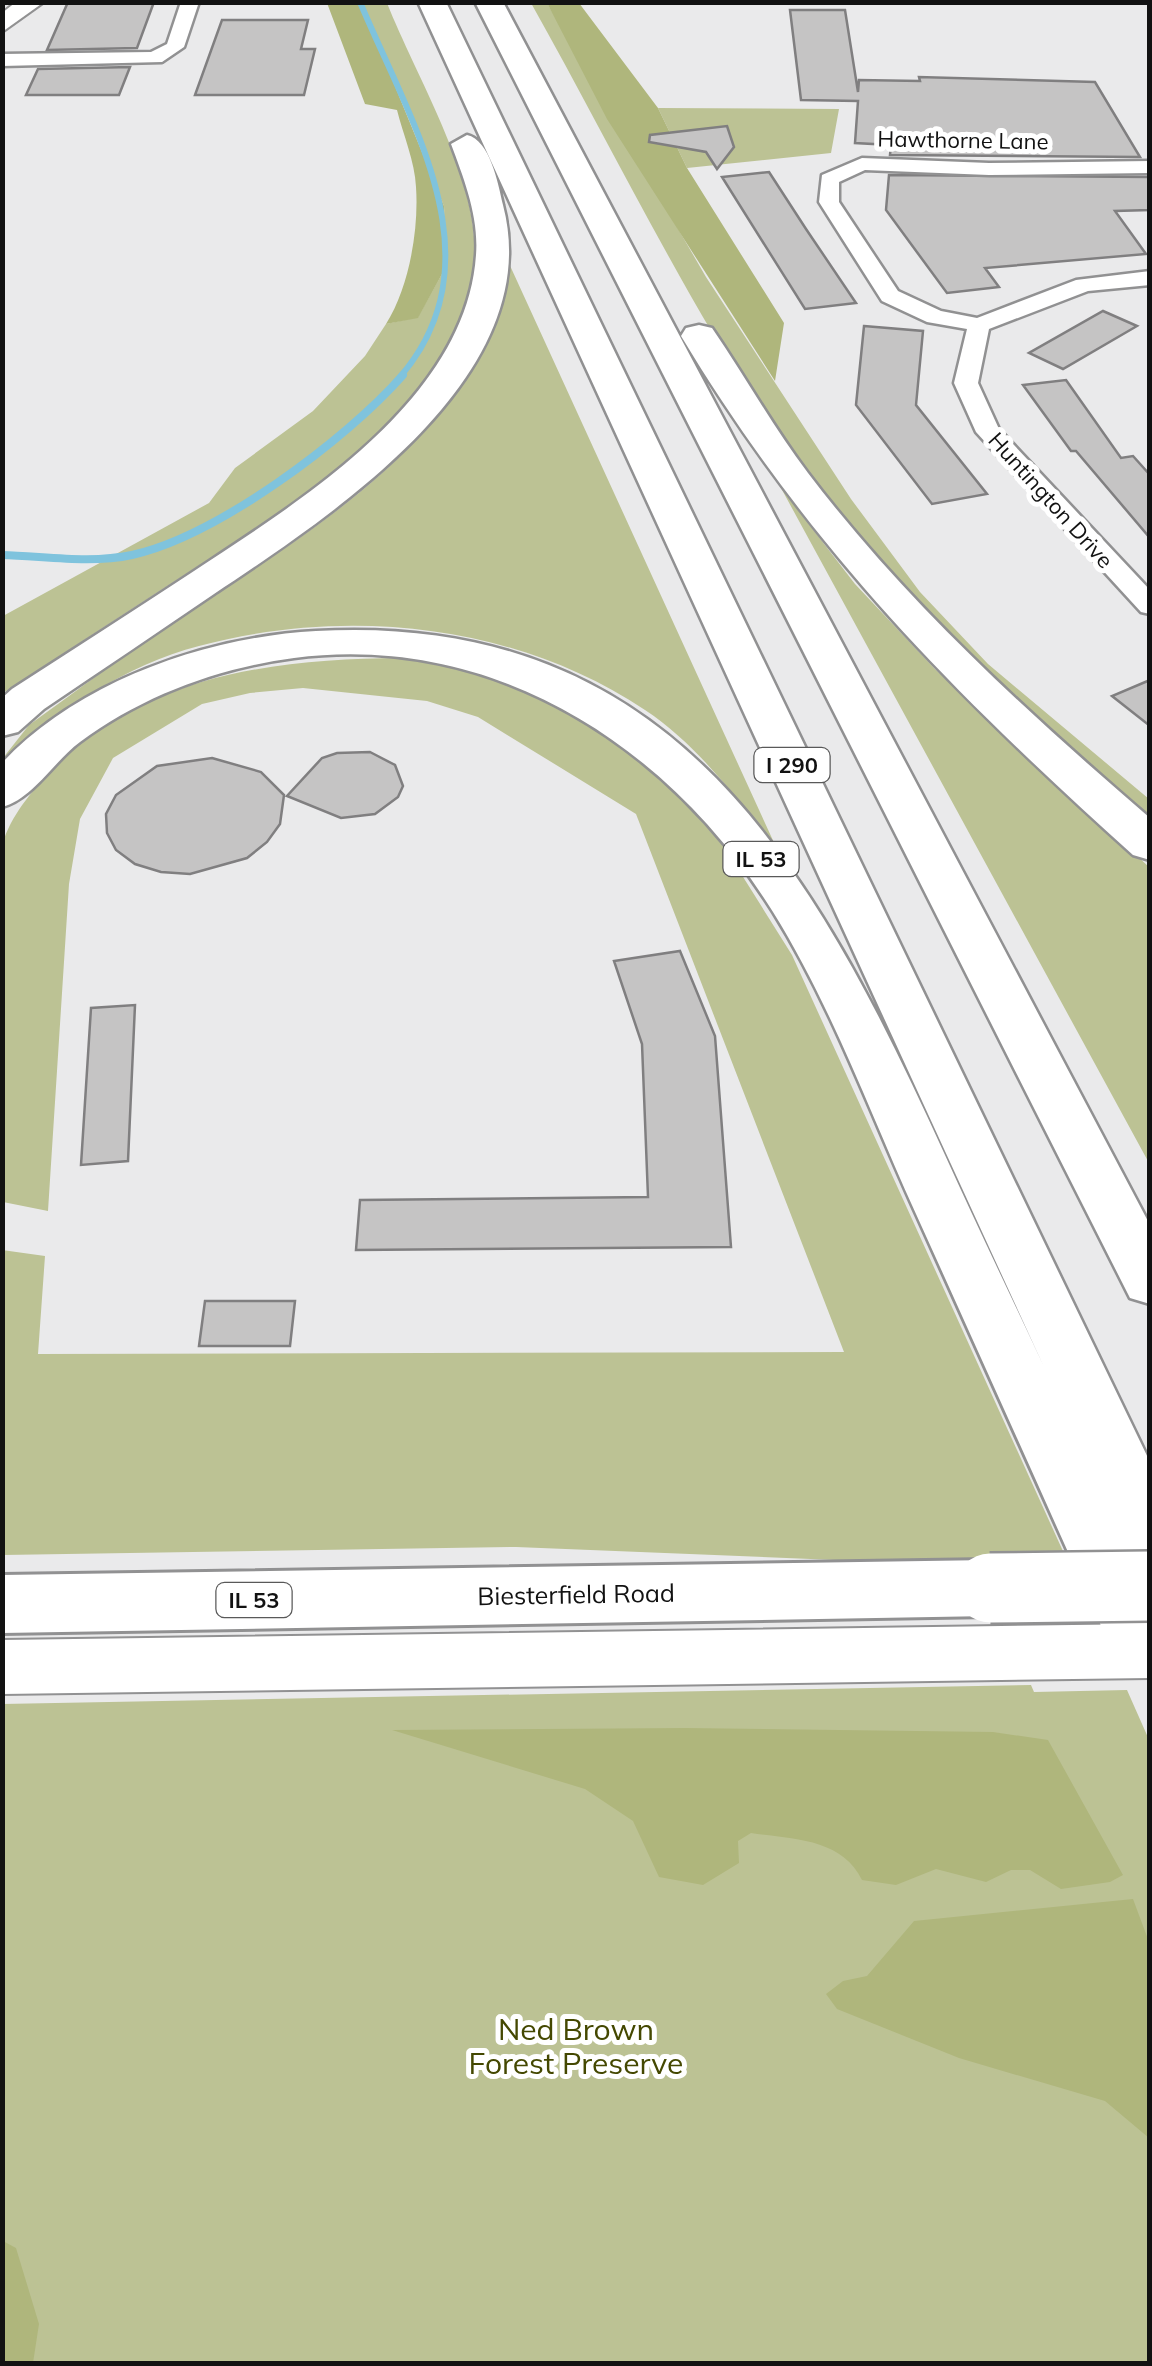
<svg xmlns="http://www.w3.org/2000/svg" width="1152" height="2366" font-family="Mulish,sans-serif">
	<rect width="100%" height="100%" fill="#eaeaeb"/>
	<!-- green -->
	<path fill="#bcc294" d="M362 3H387C417 79 478 176 475 260 474 319 425 390 383 430 330 481 268 521 206 561 138 605 70 649 3 693V616L209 503 235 468 313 411 365 356 386 324 418 317 448 263 444 206Z
		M531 3H547L706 277 851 499 920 592 988 664 1149 799V818C1024 711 892 600 796 464 695 320 617 156 531 3Z
		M658 108 839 109 831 153 687 168Z
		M507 259 776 847C736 798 698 745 645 710 516 624 348 606 199 646 126 665 60 710 3 758L29 725C79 689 128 652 179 618 292 543 412 475 480 353 496 323 509 294 507 259Z
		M781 488 855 584 935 669 1149 867V1163Z
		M401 658 482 672 548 695 618 741 667 783 723 845 792 955 1067 1560H835L516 1547 3 1555 2 1250 45 1256 38 1354 844 1352 636 814 478 717 427 701 303 688 250 693 202 704 113 758 80 819 69 884 48 1211 3 1202C3 1111 3 1020 3 929 3 902 0 864 4 839 14 811 36 786 57 765 149 674 277 659 401 658Z
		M1031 1685 1034 1692 1127 1690 1150 1742 1149 2363H3L2 1704Z"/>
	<!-- forest -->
	<path fill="#afb67c" d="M327 3H361L444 206 448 263 418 318 386 324C409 288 419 229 416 187 415 162 403 134 397 110L365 104Z
		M547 3H579L658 108 687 168 784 323 775 381 607 119Z
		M685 1728 993 1732 1048 1740 1123 1875 1110 1882 1061 1889 1030 1870H1011L986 1882 936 1869 896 1885 862 1880C842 1838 792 1839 751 1833L738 1841 739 1863 703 1885 659 1877 633 1821 585 1789 392 1730Z
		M1133 1899 1149 1942V2138L1105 2101 959 2058 837 2009 826 1994 843 1981 867 1976 914 1921Z
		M3 2241 16 2248 39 2324 33 2363H3Z"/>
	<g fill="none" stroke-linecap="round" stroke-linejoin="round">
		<!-- stream-far1 -->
		<path stroke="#7fc3dd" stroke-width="6" d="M360 2C409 120 501 260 400 377"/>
		<!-- stream -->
		<path stroke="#7fc3dd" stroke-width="8" d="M2 555C44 556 90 564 132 555 217 536 346 440 403 375"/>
	</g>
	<!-- building -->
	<path fill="#c5c4c4" stroke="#807f80" stroke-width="2.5" d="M68 2H154L137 48 47 50Z
		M790 10H845L858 92 859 80 920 81 919 77 1095 82 1140 157 890 155 891 145 855 143 858 101 801 100Z
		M222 20H308L301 49H315L304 95H195Z
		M130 67 119 95H26L38 69Z
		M727 126 734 147 717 169 706 152 649 142 650 135Z
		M769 172 806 229 856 303 805 309 722 177Z
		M889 175 1150 177V210L1115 211 1146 254 985 268 999 287 947 293 886 210Z
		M1103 311 1137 326 1063 369 1029 353Z
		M864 326 923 331 916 405 987 494 932 504 856 405Z
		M1066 380 1121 458 1133 456 1150 475V538L1076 451H1071L1023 385Z
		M1150 680V726L1112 696Z
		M370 752 395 765 403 786 398 797 375 814 341 818 287 796 322 758 337 753Z
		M212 758 261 772 284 795 280 824 267 842 247 858 190 874 161 872 135 864 116 850 107 833 106 814 116 795 157 766Z
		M680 951 715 1036 731 1247 356 1250 360 1200 648 1197 642 1044 614 961Z
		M135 1005 128 1161 81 1165 91 1008Z
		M205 1301H295L290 1346H199Z"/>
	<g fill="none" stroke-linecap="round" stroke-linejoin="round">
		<defs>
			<path id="street" d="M181 2H199L184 47 162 62 2 66V54L151 52 167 44Z
				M862 158 989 163 1150 161V173L989 175 865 170 839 182V202L898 291 941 311 977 318 1076 280 1150 271V285L1088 291 989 329 978 383 999 429 1150 590V614L1141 612 976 432 954 383 967 329 927 322 882 301 819 202 822 175Z"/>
			<path id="secondary" d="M16 2H44L2 32V13Z
				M1150 1624V1678L2 1694V1640Z"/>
			<path id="primary" d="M990 1560 1012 1568 1021 1588 1012 1608 990 1616 2 1633V1575Z"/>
			<path id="highway" d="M418 2H446L1150 1462V1557L1131 1550 1150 1589V1675L1127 1666 1106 1637C1043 1496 980 1355 916 1214 870 1113 832 1007 773 912 670 746 493 632 294 658 218 668 142 696 80 742 54 761 33 799 2 807V763C79 681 206 637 316 631 675 611 815 870 945 1155 977 1226 1011 1296 1044 1367Z
				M475 2H503L1150 1225V1304L1130 1298Z
				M467 135C490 140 498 183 503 205 548 376 332 515 214 594 157 633 100 671 44 709L18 732 2 736V698L12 689C72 650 132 612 191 573 300 501 466 400 476 255 479 217 464 179 451 144Z
				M699 325 712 328C745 376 773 427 808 473 907 603 1027 712 1150 818V860L1133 855C952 692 808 547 681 336L686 328Z"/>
		</defs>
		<!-- street casing -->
		<use href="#street" stroke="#919192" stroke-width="5"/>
		<!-- secondary casing -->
		<use href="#secondary" stroke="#919192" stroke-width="4"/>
		<!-- primary casing -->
		<use href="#primary" stroke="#919192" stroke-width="6"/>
		<!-- highway casing -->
		<use href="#highway" stroke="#919192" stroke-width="5"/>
		<!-- street -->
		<use href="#street" fill="#fff" fill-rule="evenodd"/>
		<!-- secondary -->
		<use href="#secondary" fill="#fff" fill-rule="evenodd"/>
		<!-- primary -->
		<use href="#primary" fill="#fff" fill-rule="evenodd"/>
		<!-- highway -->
		<use href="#highway" fill="#fff" fill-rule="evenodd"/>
		<defs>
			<path id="primary-bridge" d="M990 1588 1150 1586"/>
		</defs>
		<!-- primary-bridge casing -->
		<use href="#primary-bridge" stroke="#919192" stroke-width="74" stroke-linecap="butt"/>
		<!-- primary-bridge -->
		<use href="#primary-bridge" stroke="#fff" stroke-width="69"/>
	</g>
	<g text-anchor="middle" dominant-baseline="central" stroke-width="10" stroke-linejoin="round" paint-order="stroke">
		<!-- far-street labels -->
		<g font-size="22" fill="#121212" stroke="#fff">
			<text transform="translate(963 140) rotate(1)">Hawthorne Lane</text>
			<text transform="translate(1051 500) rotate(48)">Huntington Drive</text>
		</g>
		<!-- shield labels -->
		<g fill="#fff" stroke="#595959" stroke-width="2.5">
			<rect x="754.5" y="748" width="75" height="34" rx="8"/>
			<rect x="723.5" y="842" width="75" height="34" rx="8"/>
			<rect x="216.5" y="1583" width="75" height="34" rx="8"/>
		</g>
		<g font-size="22" font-weight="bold" fill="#121212">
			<text x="792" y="765">I 290</text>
			<text x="761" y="859">IL 53</text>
			<text x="254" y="1600">IL 53</text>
		</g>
		<!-- street labels -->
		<g font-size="25" fill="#121212" stroke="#fff">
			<text transform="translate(576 1594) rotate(-1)">Biesterfield Road</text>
		</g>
		<!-- near-park labels -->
		<g font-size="30" fill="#444801" stroke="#fff">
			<text x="576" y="2029">Ned Brown<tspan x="576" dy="34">Forest Preserve</tspan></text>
		</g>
	</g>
	<!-- border -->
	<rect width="1152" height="2366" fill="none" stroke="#121212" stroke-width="10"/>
</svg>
